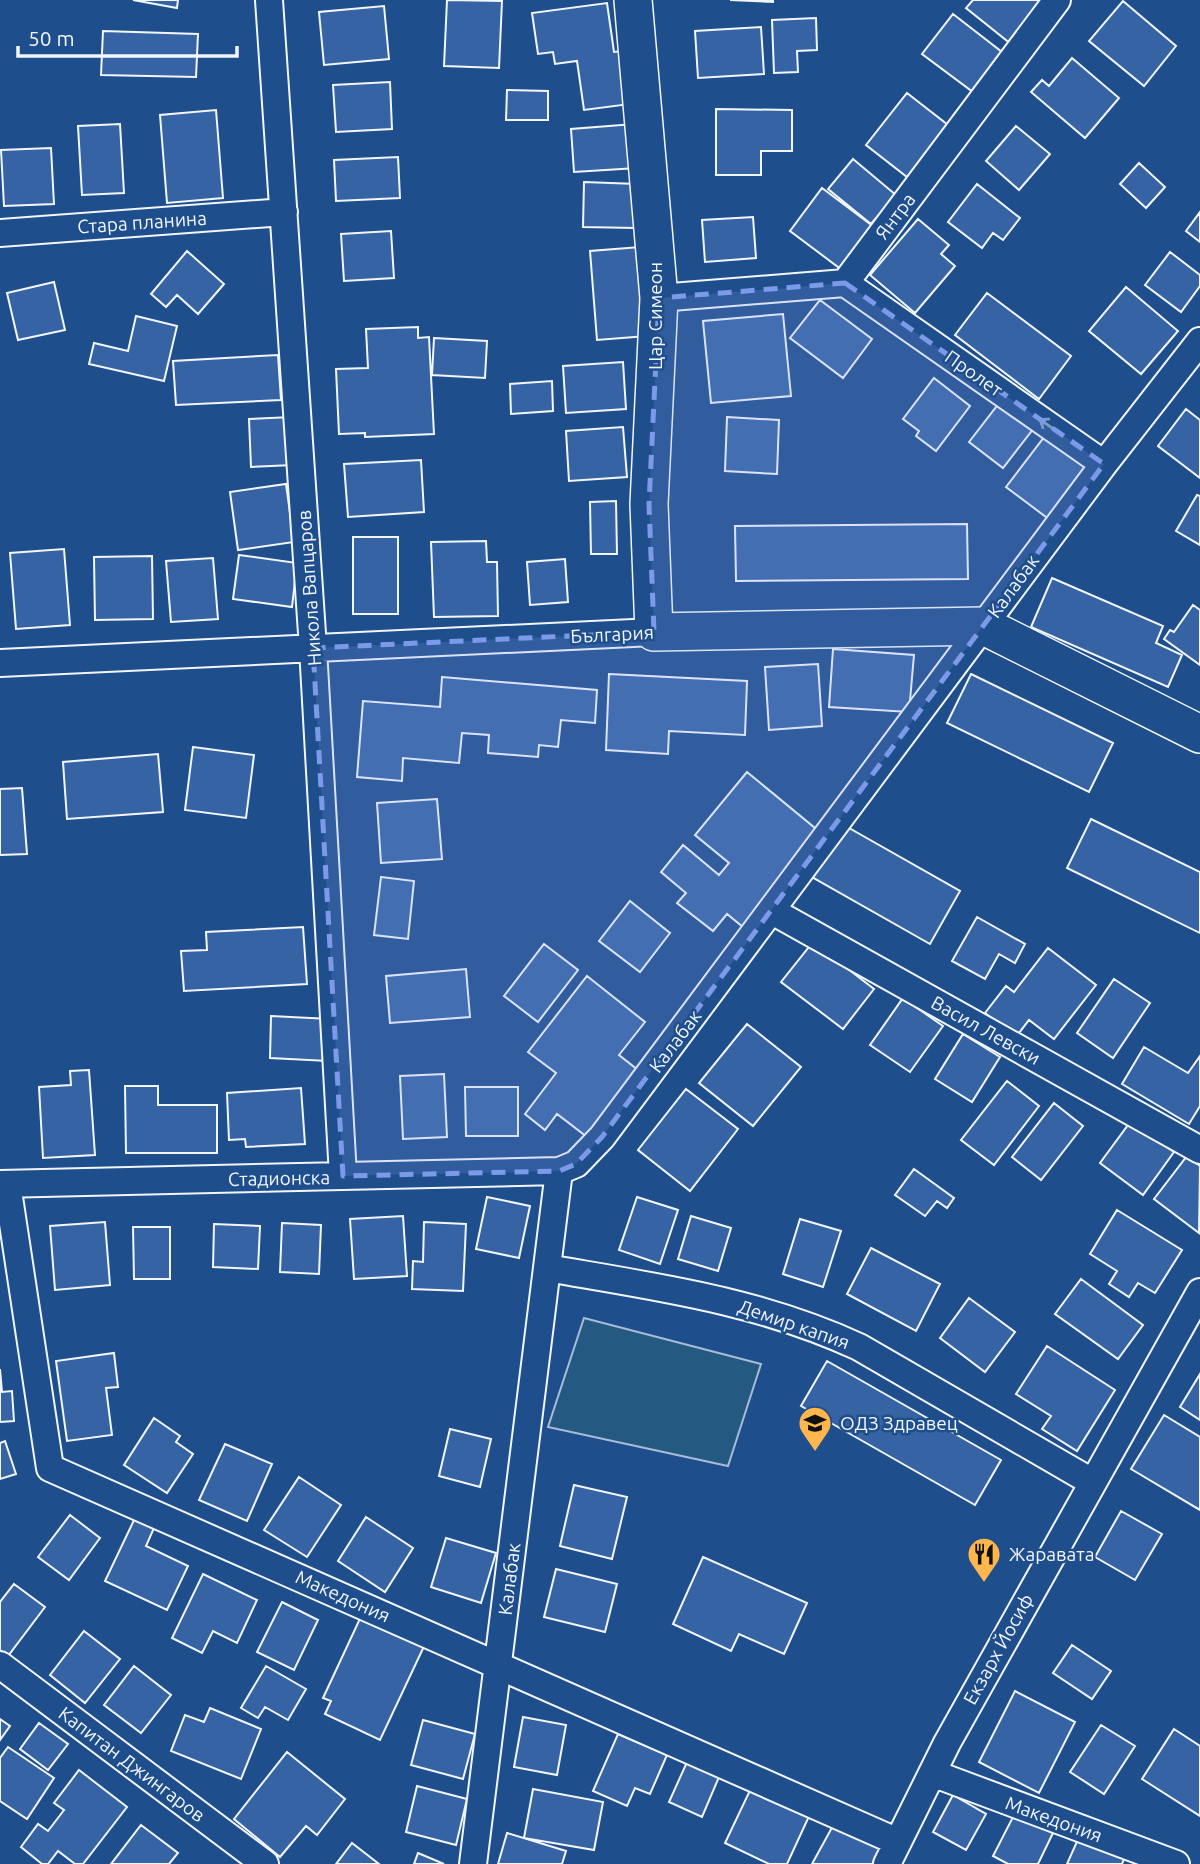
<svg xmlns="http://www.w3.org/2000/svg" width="1200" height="1864" font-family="Ubuntu,sans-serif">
	<rect width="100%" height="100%" fill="#1f4e8c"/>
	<!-- green -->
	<path fill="#245a82" stroke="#a8bbd7" stroke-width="2" d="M584 1318 761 1364 728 1466 548 1427Z"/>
	<!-- building -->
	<path fill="#3563a3" stroke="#f2f6ff" stroke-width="2" d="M133 0H178L177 8Z
		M447 0 502 1 499 68 444 66Z
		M730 0H773V2Z
		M973 0H1052L1016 48 966 8Z
		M1123 1 1176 46 1144 86 1089 41Z
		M607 3 614 52 631 50 638 103 584 110 577 61 555 64 553 52 538 54 532 13Z
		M384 6 389 59 324 65 319 12Z
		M953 14 1011 59 981 98 922 54Z
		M816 18 817 50 797 51 798 72 774 73 772 20Z
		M761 27 764 74 698 78 695 31Z
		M103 31 198 34 196 77 101 75Z
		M1072 58 1119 98 1085 138 1031 92 1042 80 1049 86Z
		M390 82 392 129 336 132 333 85Z
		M507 90 548 91V120H506Z
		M907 93 948 125 907 177 866 145Z
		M716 109 792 110V151H761V175H716Z
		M216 110 223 198 167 203 160 115Z
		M120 124 124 193 82 195 78 126Z
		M634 124 637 168 574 172 571 129Z
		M1016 126 1050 154 1019 190 986 161Z
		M51 148 54 204 4 206 1 150Z
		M398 157 400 198 336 201 334 160Z
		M853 159 896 195 871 224 828 189Z
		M1139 163 1165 187 1146 208 1120 184Z
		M584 182 637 184 635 228 583 227Z
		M977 184 1020 218 1003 240 993 233 982 248 948 222Z
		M822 188 874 227 842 270 790 231Z
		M1200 212V242L1186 231Z
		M753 217 756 258 705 262 702 220Z
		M918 219 949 245 941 254 955 266 915 313 870 275Z
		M391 231 394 278 344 281 341 234Z
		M640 247 647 336 597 340 590 251Z
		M187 251 224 284 198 314 177 295 166 307 151 294Z
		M1170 252 1200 275V286L1181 312 1145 285Z
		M54 282 65 330 18 340 7 293Z
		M1126 287 1178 331 1141 374 1089 331Z
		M987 293 1071 356 1039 399 955 335Z
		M820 300 872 339 843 378 790 338Z
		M783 314 791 396 711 403 703 321Z
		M136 316 177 326 164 381 89 364 94 343 128 351Z
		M418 327V338L429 337 434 434 365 437V433L339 434 336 369 368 368 366 329Z
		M434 338 487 341 485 378 432 375Z
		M278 355 281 400 176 405 173 361Z
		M623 362 626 409 566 413 563 366Z
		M934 378 970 406 936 451 916 436 919 431 903 419Z
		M552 381 553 411 511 414 510 384Z
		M1000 402 1034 428 1003 468 969 442Z
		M1186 409 1200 420V478L1158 446Z
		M291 417 293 465 251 467 249 419Z
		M727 417 779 420 777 474 725 471Z
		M623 427 627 477 569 481 566 431Z
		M1045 436 1089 469 1050 520 1006 487Z
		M421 460 424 512 348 517 344 464Z
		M286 484 294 542 238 550 230 492Z
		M1197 495 1200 496V545L1176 531Z
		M616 501 617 554H591L590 502Z
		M967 524 968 579 736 581 735 526Z
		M353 537H398V614H353Z
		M486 541 487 562H497L498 616 434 617 431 542Z
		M64 549 70 625 16 629 10 553Z
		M239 555 297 563 292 607 233 599Z
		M152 556 153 619 95 620 94 557Z
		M213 558 218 619 171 622 166 561Z
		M565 559 568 602 530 605 527 562Z
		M1052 578 1163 626 1156 643 1182 655 1168 687 1031 627Z
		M1193 605 1200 610V665L1164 639 1170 630 1174 632Z
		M833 649 914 655 909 712 829 707Z
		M818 664 822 726 769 730 765 667Z
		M609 674 747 681 745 735 669 731 668 754 606 750Z
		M971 674 1113 743 1089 792 947 723Z
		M442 677 597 690 595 723 561 720 558 747 539 745 538 757 488 753 489 735 462 733 459 763 403 758 402 781 357 777 363 701 440 707Z
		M193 747 254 755 246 818 185 810Z
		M158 754 163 812 67 819 63 762Z
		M747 772 821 833 743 927 727 914 713 931 677 903 686 893 661 872 683 845 719 875 729 863 695 835Z
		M22 788 27 854 0 855V789Z
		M437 799 442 859 381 863 377 803Z
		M1091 819 1200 872V933L1067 868Z
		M842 824 960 891 930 944 812 877Z
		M381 877 414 881 408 939 374 935Z
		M630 901 670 933 640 972 599 941Z
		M977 917 1025 944 1015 963 999 954 985 979 952 961Z
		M303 927 307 984 184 991 181 951 207 950 206 932Z
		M813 942 874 989 843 1029 781 982Z
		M544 944 578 970 538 1022 504 996Z
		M1048 948 1096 985 1054 1039 1029 1020 1016 1037 985 1013 1006 986 1014 992Z
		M466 969 470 1017 390 1023 386 976Z
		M587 976 645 1022 619 1055 643 1074 591 1140 557 1114 545 1130 525 1114 556 1073 528 1052Z
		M1114 979 1150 1003 1113 1058 1077 1033Z
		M903 998 943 1026 910 1072 870 1045Z
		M271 1016 330 1019 328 1061 270 1058Z
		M747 1024 801 1067 753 1126 699 1083Z
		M963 1034 1000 1057 972 1102 935 1079Z
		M1144 1047 1188 1073 1200 1056V1106L1189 1124 1122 1084Z
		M89 1070 95 1155 43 1158 39 1087 71 1085 70 1071Z
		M444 1074 447 1137 403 1139 400 1076Z
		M1007 1081 1039 1106 994 1165 961 1140Z
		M125 1086H158V1105H217V1153H126Z
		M465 1087H518V1136H466Z
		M301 1088 305 1144 246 1147 245 1139 229 1140 227 1093Z
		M686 1089 738 1129 690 1191 638 1150Z
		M1054 1103 1083 1126 1041 1180 1012 1157Z
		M1131 1121 1174 1152 1143 1195 1100 1163Z
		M1187 1156 1200 1166 1199 1233 1154 1199Z
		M914 1169 954 1198 947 1208 937 1201 925 1216 895 1195Z
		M487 1197 530 1206 519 1258 476 1249Z
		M637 1197 678 1210 660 1264 619 1250Z
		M1117 1210 1182 1250 1155 1293 1138 1283 1129 1297 1109 1284 1117 1271 1090 1254Z
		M403 1216 407 1276 354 1279 350 1219Z
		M691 1216 731 1228 718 1271 678 1259Z
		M800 1219 841 1231 823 1287 783 1274Z
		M105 1222 110 1285 55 1290 50 1226Z
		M424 1222 466 1224 463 1291 412 1289 413 1261 423 1262Z
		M282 1223 321 1225 319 1274 280 1272Z
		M214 1224 260 1226 258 1269 213 1267Z
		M133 1227H170V1279H134Z
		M871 1248 940 1284 916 1331 847 1294Z
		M1081 1279 1143 1325 1118 1359 1055 1314Z
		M969 1298 1015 1332 985 1372 940 1338Z
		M1047 1346 1115 1390 1077 1451 1042 1429 1051 1416 1016 1394Z
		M114 1353 118 1387 106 1388 112 1435 67 1441 56 1361Z
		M827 1361 1001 1460 975 1505 801 1406Z
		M0 1369 2 1392 12 1391 14 1421 0 1422Z
		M1200 1374V1420L1180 1407Z
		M1164 1415 1200 1437V1510L1131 1469Z
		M154 1418 180 1436 176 1442 193 1454 167 1493 124 1465Z
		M450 1429 491 1439 480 1487 439 1476Z
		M5 1441 16 1474 0 1479V1443Z
		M225 1444 272 1464 247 1521 199 1500Z
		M299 1477 341 1505 307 1557 264 1530Z
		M574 1485 627 1497 612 1559 560 1546Z
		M1121 1511 1162 1534 1135 1580 1095 1557Z
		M70 1515 100 1538 69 1580 38 1557Z
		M366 1517 413 1548 385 1592 338 1561Z
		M135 1518 154 1528 146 1546 188 1566 167 1610 105 1581Z
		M446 1538 496 1553 481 1603 431 1587Z
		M703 1557 807 1603 784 1654 739 1634 731 1651 673 1624Z
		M556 1569 617 1584 605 1632 544 1617Z
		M203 1574 257 1600 237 1643 213 1631 202 1653 172 1638Z
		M14 1584 45 1607 8 1656 0 1650V1602Z
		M282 1602 318 1620 294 1670 257 1652Z
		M364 1610 427 1640 380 1740 325 1714 331 1701 323 1698Z
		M84 1631 120 1659 85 1703 50 1675Z
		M1072 1645 1111 1671 1092 1699 1053 1673Z
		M134 1666 171 1695 141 1733 104 1705Z
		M266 1666 306 1689 288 1720 265 1707 258 1718 241 1708Z
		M1015 1691 1075 1722 1039 1793 979 1762Z
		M210 1708 261 1729 241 1779 171 1751 185 1715 204 1722Z
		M523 1717 566 1725 557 1775 514 1767Z
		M0 1719 10 1726 0 1740Z
		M423 1720 475 1734 463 1779 411 1765Z
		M39 1723 68 1744 48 1770 20 1749Z
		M1101 1725 1135 1746 1104 1794 1070 1772Z
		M1174 1729 1200 1746V1816L1142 1779Z
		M618 1734 667 1755 650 1794 635 1788 627 1806 593 1791Z
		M8 1747 54 1778 27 1819 0 1801V1758Z
		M287 1752 345 1799 317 1835 306 1826 280 1857 234 1819Z
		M687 1762 719 1777 702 1817 669 1802Z
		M79 1770 127 1807 83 1864H75L58 1851 48 1864H42L21 1847 38 1824 48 1831 64 1810 54 1803Z
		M753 1784 811 1812 787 1864H769L725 1843Z
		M417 1786 467 1799 456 1845 406 1832Z
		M533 1789 603 1802 594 1850 524 1838Z
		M953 1795 986 1814 966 1850 933 1832Z
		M1015 1813 1053 1833 1038 1864H1008L993 1856Z
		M835 1822 892 1853 886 1864H812Z
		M141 1825 178 1853 169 1864H111Z
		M507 1833 566 1851 562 1864H498Z
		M1079 1837 1125 1857 1122 1864H1067Z
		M352 1843 379 1864H336Z
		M418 1853 444 1864H414Z"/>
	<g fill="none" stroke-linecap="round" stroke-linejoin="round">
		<defs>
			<path id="street" d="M269 0 313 648 343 1176
				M0 233 284 212
				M845 283 1104 464
				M659 298 845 283 1057 0
				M0 663 654 632
				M772 911 1200 1150
				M0 1184 559 1171 576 1164 602 1137 1104 464 1200 341
				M7 1184 50 1468 898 1842
				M547 1268C656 1287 757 1300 859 1347L1092 1482
				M0 1665 265 1864
				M932 1773 1176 1864
				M473 1864 559 1171
				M887 1864 947 1743 1200 1292"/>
			<path id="secondary" d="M633 0 659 298 649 504 654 632 984 626 1200 734"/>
		</defs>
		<!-- street casing -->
		<use href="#street" stroke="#f2f6ff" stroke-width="30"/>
		<!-- secondary casing -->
		<use href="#secondary" stroke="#f2f6ff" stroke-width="40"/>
		<!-- street -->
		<use href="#street" stroke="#1f4e8c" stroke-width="26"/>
		<!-- secondary -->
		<use href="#secondary" stroke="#1f4e8c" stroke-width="37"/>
	</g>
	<!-- one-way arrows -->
	<defs><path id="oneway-shaft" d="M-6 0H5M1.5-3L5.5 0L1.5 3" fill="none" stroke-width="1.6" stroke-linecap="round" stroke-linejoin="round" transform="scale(1.75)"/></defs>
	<use stroke="#7e9ac0" href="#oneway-shaft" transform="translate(1048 425) rotate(-145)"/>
	<!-- marked area -->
	<path fill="#7d9aea" fill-opacity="0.2" stroke="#7d9aea" stroke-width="5" stroke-dasharray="14 9" stroke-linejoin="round" d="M845 283 1104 464 602 1137 576 1164 559 1171 343 1176 313 648 654 632 649 504 659 298Z"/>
	<!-- icons -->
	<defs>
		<symbol id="school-pin" viewBox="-11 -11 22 30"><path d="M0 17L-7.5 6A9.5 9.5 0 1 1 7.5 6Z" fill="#ffb74d" stroke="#1f4e8c"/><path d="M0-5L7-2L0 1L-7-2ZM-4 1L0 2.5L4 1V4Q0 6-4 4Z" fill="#111"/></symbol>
		<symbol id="restaurant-pin" viewBox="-11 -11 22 30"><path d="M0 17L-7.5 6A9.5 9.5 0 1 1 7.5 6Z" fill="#ffb74d" stroke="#1f4e8c"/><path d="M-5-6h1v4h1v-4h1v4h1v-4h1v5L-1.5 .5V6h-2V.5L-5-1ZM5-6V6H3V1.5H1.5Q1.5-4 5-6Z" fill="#111"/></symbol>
	</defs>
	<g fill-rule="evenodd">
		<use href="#school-pin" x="796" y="1404" width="38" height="52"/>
		<use href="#restaurant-pin" x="965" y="1535" width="38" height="52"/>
	</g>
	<g text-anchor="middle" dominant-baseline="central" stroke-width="5" stroke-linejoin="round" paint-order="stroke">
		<!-- street labels -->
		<g font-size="19" fill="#f2f6ff" stroke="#1f4e8c">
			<text transform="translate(895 216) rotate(-53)">Янтра</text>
			<text transform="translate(142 222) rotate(-4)">Стара планина</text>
			<text transform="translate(655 316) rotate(-90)">Цар Симеон</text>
			<text transform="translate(974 373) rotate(35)">Пролет</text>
			<text transform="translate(1013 586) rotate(-54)">Калабак</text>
			<text transform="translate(309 588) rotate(-94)">Никола Вапцаров</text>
			<text transform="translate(612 634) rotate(-3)">България</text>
			<text transform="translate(986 1030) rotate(29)">Васил Левски</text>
			<text transform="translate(675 1041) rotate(-53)">Калабак</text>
			<text transform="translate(279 1178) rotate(-1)">Стадионска</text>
			<text transform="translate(794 1324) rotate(19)">Демир капия</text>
			<text transform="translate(509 1579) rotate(-83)">Калабак</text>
			<text transform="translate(343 1596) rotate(24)">Македония</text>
			<text transform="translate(998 1649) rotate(-61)">Екзарх Йосиф</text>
			<text transform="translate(132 1764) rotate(37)">Капитан Джингаров</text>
			<text transform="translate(1054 1819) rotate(20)">Македония</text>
		</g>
		<!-- poi labels -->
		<g font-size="19" fill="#f2f6ff" stroke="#1f4e8c" text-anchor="start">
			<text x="840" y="1423">ОДЗ Здравец</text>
			<text x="1009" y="1554">Жаравата</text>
		</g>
	</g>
	<!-- scale -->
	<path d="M18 46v10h219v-10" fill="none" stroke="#f2f6ff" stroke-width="3.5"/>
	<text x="28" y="46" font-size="21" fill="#f2f6ff" stroke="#1f4e8c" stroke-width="5" paint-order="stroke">50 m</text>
</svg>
